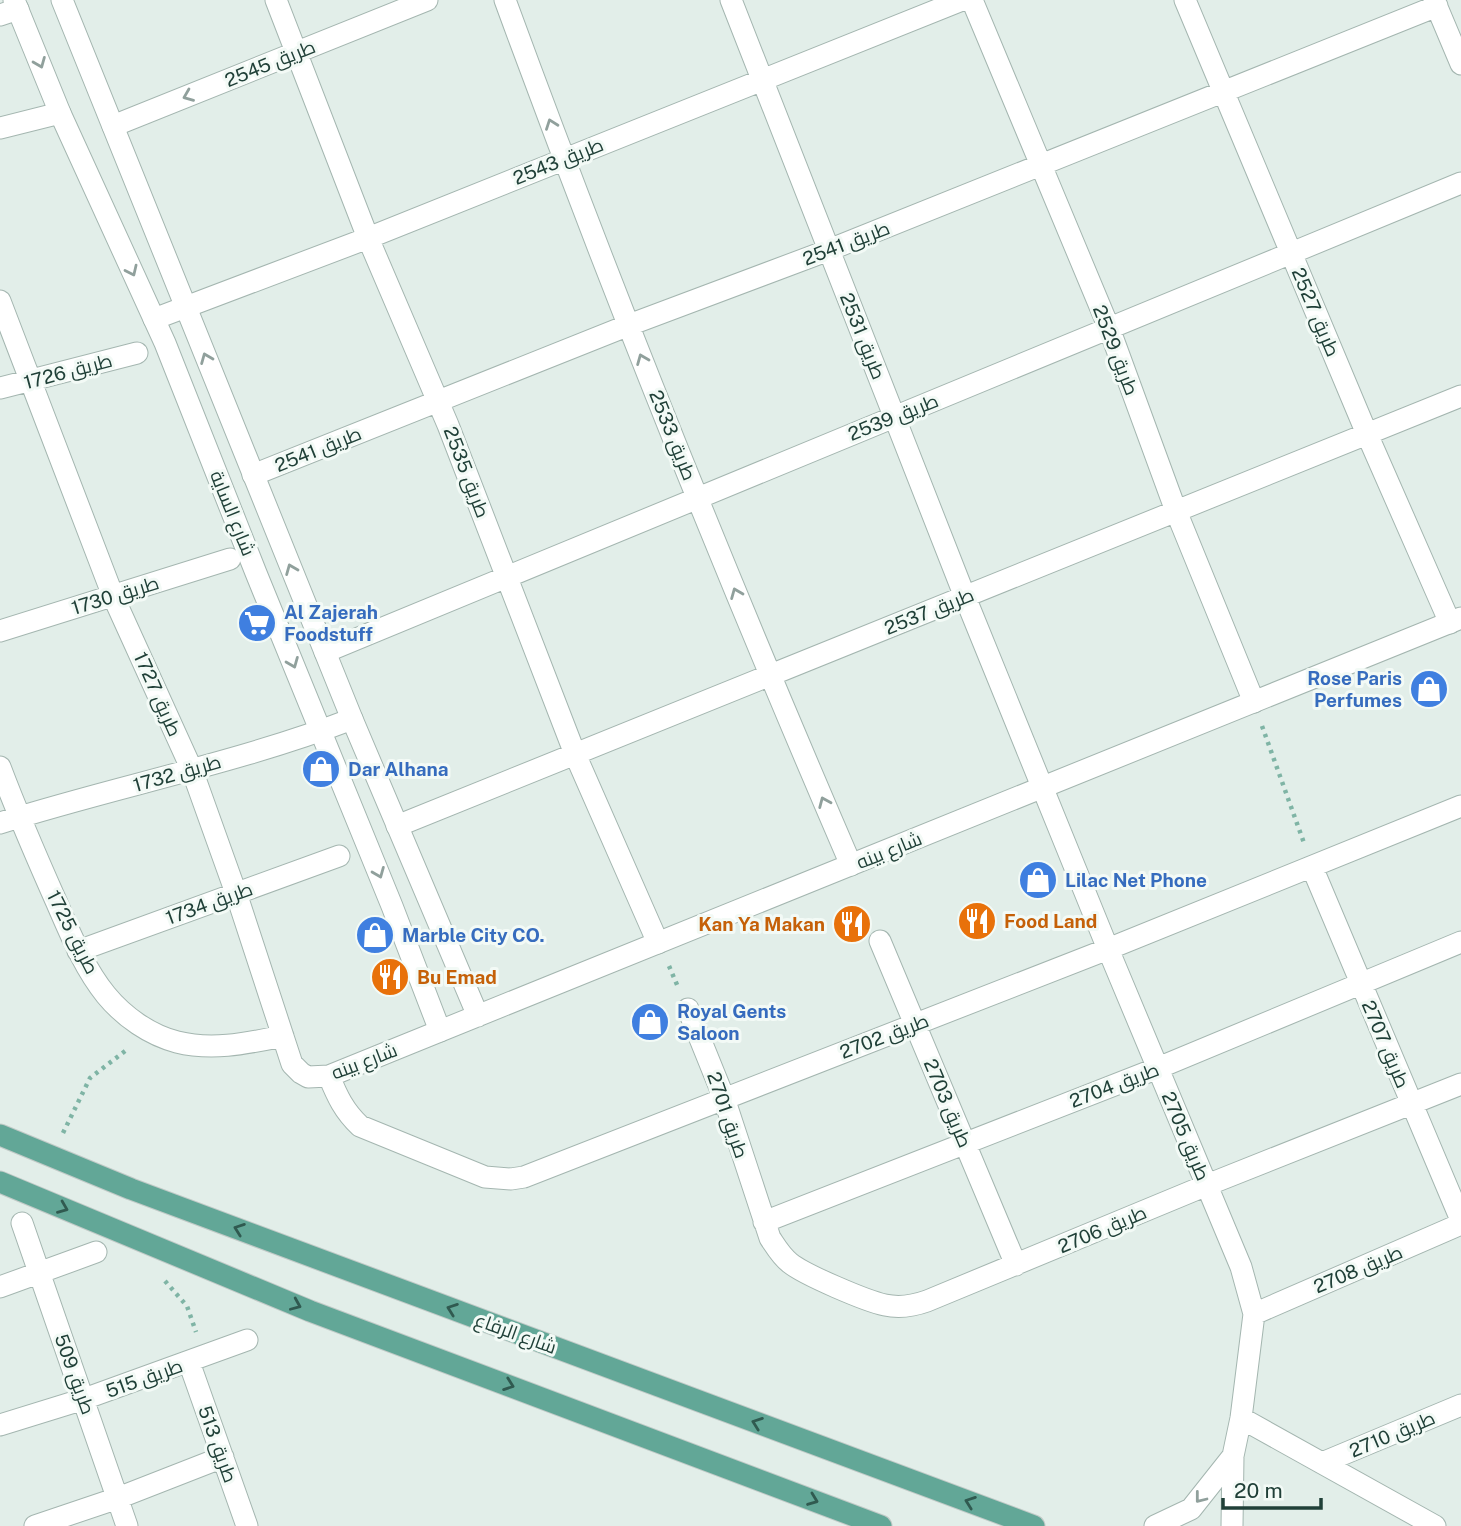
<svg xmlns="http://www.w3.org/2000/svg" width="1461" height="1526" font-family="'Public Sans',Cairo,sans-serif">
	<rect width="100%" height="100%" fill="#e2eee9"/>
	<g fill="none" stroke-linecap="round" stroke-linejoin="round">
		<defs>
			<path id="minor" d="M276 0 368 238 448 425 575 754 658 943
				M505 0C612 292 728 580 851 865
				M731 0 965 597 1108 949 1241 1267 1254 1314 1241 1418 1233 1456 1232 1526
				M972 0 1109 328 1176 511 1254 702
				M1185 0 1367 434 1450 623
				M1434 0 1461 64
				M0 15 18 9
				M113 126 427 0
				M0 128 60 113
				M0 301 113 596 192 770 236 893 292 1064 301 1073 308 1077 329 1076 440 1031
				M154 319 368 238 962 0
				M0 388 137 353
				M253 475 629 325 829 250 1437 6
				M0 631 230 559
				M325 652 1461 183
				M0 767C17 812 36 856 56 901 70 933 84 968 106 995 124 1017 150 1035 177 1042 213 1051 248 1043 283 1036
				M0 823C117 786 238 763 352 719
				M397 826 1461 396
				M1312 867 1461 1220
				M880 941 1016 1265
				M78 951 339 856
				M688 1009 724 1098 770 1238C776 1247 781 1256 790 1263 805 1275 866 1301 885 1305 899 1308 913 1306 927 1301L1207 1185 1461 1084
				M329 1076C337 1096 344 1111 360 1126L485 1177 511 1179 524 1177 1108 949 1461 806
				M764 1222 1158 1068 1461 942
				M22 1223 127 1526
				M0 1287 96 1252
				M1254 1314 1461 1224
				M189 1362 247 1526
				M1241 1418 1435 1526
				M0 1425 84 1399 247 1340
				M1322 1463 1461 1405
				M35 1526 118 1498 223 1457
				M1155 1526 1191 1509 1233 1456"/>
			<path id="tertiary" d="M14 0 60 113 165 343 256 573 392 906 440 1031 1461 618
				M62 0 352 719 478 1016"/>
			<path id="primary" d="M0 1135 131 1189 1034 1526
				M0 1182 310 1311 881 1526"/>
		</defs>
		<!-- minor casing -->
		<use href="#minor" stroke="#a4b6b0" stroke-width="23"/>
		<!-- tertiary casing -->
		<use href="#tertiary" stroke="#a4b6b0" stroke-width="23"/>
		<!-- primary casing -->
		<use href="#primary" stroke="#c1cac7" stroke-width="23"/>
		<!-- path -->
		<path stroke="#7fb4a5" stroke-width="4.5" stroke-dasharray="3.5 5" stroke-linecap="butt" d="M1262 726 1304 843
			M669 966 678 987
			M63 1133 90 1078 129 1048
			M165 1281 187 1306 196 1332"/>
		<!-- minor -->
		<use href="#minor" stroke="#fff" stroke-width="21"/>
		<!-- tertiary -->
		<use href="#tertiary" stroke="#fff" stroke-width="21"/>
		<!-- primary -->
		<use href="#primary" stroke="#62a797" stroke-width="21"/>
	</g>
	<!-- one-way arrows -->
	<defs><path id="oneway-chevron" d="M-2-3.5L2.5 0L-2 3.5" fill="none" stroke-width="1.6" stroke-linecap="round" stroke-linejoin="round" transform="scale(1.75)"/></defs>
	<g stroke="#90a09c">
		<use href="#oneway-chevron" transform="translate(40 63) rotate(68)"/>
		<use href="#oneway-chevron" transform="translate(188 96) rotate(158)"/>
		<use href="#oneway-chevron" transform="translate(551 124) rotate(-110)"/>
		<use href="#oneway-chevron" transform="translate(132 271) rotate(65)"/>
		<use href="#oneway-chevron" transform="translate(206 358) rotate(-112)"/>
		<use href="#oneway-chevron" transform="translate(642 359) rotate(-112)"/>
		<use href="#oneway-chevron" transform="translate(291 569) rotate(-112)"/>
		<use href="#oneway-chevron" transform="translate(736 593) rotate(-112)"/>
		<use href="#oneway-chevron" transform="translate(293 663) rotate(68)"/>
		<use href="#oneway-chevron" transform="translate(824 802) rotate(-113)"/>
		<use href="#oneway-chevron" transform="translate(379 873) rotate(68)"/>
		<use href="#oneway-chevron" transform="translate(1200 1498) rotate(128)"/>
	</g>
	<g stroke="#305a50">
		<use href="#oneway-chevron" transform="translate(63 1208) rotate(22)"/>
		<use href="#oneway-chevron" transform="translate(239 1229) rotate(-160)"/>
		<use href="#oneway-chevron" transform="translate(296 1305) rotate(23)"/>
		<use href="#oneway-chevron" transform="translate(452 1309) rotate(-160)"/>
		<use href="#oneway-chevron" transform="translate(509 1385) rotate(20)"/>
		<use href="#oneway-chevron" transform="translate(757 1423) rotate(-160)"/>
		<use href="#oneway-chevron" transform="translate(813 1500) rotate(21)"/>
		<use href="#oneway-chevron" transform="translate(970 1502) rotate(-160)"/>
	</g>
	<!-- icons -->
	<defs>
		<symbol id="supermarket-disc" viewBox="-11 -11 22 22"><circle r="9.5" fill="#3f7fe0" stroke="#f3faf6"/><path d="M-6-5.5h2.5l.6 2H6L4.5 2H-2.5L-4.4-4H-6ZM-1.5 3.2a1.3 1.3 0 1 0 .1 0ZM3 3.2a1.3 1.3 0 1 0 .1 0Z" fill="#fff"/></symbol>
		<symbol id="shop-disc" viewBox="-11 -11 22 22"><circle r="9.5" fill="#3f7fe0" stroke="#f3faf6"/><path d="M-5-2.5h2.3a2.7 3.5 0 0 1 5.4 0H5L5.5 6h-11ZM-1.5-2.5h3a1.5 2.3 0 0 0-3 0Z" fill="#fff"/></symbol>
		<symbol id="restaurant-disc" viewBox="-11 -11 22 22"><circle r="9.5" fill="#e8710a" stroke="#f3faf6"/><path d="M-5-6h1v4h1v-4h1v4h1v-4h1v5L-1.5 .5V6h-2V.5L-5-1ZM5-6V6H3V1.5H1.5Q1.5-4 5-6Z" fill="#fff"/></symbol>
	</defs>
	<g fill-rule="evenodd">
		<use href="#supermarket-disc" x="235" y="601" width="44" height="44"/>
		<use href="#shop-disc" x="1407" y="667" width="44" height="44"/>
		<use href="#shop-disc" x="299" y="747" width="44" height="44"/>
		<use href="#shop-disc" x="1016" y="858" width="44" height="44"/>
		<use href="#restaurant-disc" x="955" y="899" width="44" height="44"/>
		<use href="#restaurant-disc" x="830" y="902" width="44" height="44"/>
		<use href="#shop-disc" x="353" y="913" width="44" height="44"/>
		<use href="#restaurant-disc" x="368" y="955" width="44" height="44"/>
		<use href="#shop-disc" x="628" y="1000" width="44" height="44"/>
	</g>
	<g text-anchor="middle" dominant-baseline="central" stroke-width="6" stroke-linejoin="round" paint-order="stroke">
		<!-- street labels -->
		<g font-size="19" fill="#204038" stroke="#f3faf6">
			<text transform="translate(270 63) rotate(-22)">طريق 2545</text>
			<text transform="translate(558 161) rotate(-22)">طريق 2543</text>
			<text transform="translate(846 243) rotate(-21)">طريق 2541</text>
			<text transform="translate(1316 312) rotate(67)">طريق 2527</text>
			<text transform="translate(863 336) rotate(68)">طريق 2531</text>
			<text transform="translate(1116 350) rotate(69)">طريق 2529</text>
			<text transform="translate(68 371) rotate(-15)">طريق 1726</text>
			<text transform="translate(893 417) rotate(-22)">طريق 2539</text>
			<text transform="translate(673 435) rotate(68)">طريق 2533</text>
			<text transform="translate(318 449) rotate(-22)">طريق 2541</text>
			<text transform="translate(467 472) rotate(69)">طريق 2535</text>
			<text transform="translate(233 513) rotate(68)">شارع الساية</text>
			<text transform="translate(115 595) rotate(-17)">طريق 1730</text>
			<text transform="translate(929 611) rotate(-22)">طريق 2537</text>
			<text transform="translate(158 694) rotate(66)">طريق 1727</text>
			<text transform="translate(177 773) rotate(-16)">طريق 1732</text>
			<text transform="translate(889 850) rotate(-22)">شارع بينه</text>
			<text transform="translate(209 903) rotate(-20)">طريق 1734</text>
			<text transform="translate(73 932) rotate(63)">طريق 1725</text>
			<text transform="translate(884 1036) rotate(-21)">طريق 2702</text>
			<text transform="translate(1386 1044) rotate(67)">طريق 2707</text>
			<text transform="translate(364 1061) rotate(-21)">شارع بينه</text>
			<text transform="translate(1114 1085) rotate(-21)">طريق 2704</text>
			<text transform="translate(948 1103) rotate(67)">طريق 2703</text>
			<text transform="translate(728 1115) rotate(71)">طريق 2701</text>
			<text transform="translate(1186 1136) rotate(67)">طريق 2705</text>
			<text transform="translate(1102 1229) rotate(-23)">طريق 2706</text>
			<text transform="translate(1358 1269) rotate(-23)">طريق 2708</text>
			<text transform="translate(516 1333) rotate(20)">شارع الرفاع</text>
			<text transform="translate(75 1374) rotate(70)">طريق 509</text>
			<text transform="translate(144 1378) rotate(-20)">طريق 515</text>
			<text transform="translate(1392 1434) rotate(-23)">طريق 2710</text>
			<text transform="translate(218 1444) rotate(70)">طريق 513</text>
		</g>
		<!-- shop labels -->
		<g font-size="19" font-weight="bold" fill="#366cbe" stroke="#f3faf6" text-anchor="start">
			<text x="284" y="612">Al Zajerah<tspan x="284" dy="22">Foodstuff</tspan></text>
			<text x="1402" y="678" text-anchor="end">Rose Paris<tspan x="1402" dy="22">Perfumes</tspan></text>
			<text x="348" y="769">Dar Alhana</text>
			<text x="1065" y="880">Lilac Net Phone</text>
			<text x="402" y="935">Marble City CO.</text>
			<text x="677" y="1011">Royal Gents<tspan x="677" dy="22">Saloon</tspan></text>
		</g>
		<!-- food labels -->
		<g font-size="19" font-weight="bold" fill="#c56008" stroke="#f3faf6" text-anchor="start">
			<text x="1004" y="921">Food Land</text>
			<text x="825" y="924" text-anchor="end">Kan Ya Makan</text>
			<text x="417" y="977">Bu Emad</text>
		</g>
	</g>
	<!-- scale -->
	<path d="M1223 1498v10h98v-10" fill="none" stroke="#204038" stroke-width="3.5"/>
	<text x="1234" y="1498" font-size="21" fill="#204038" stroke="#f3faf6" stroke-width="5" paint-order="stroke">20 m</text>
</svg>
